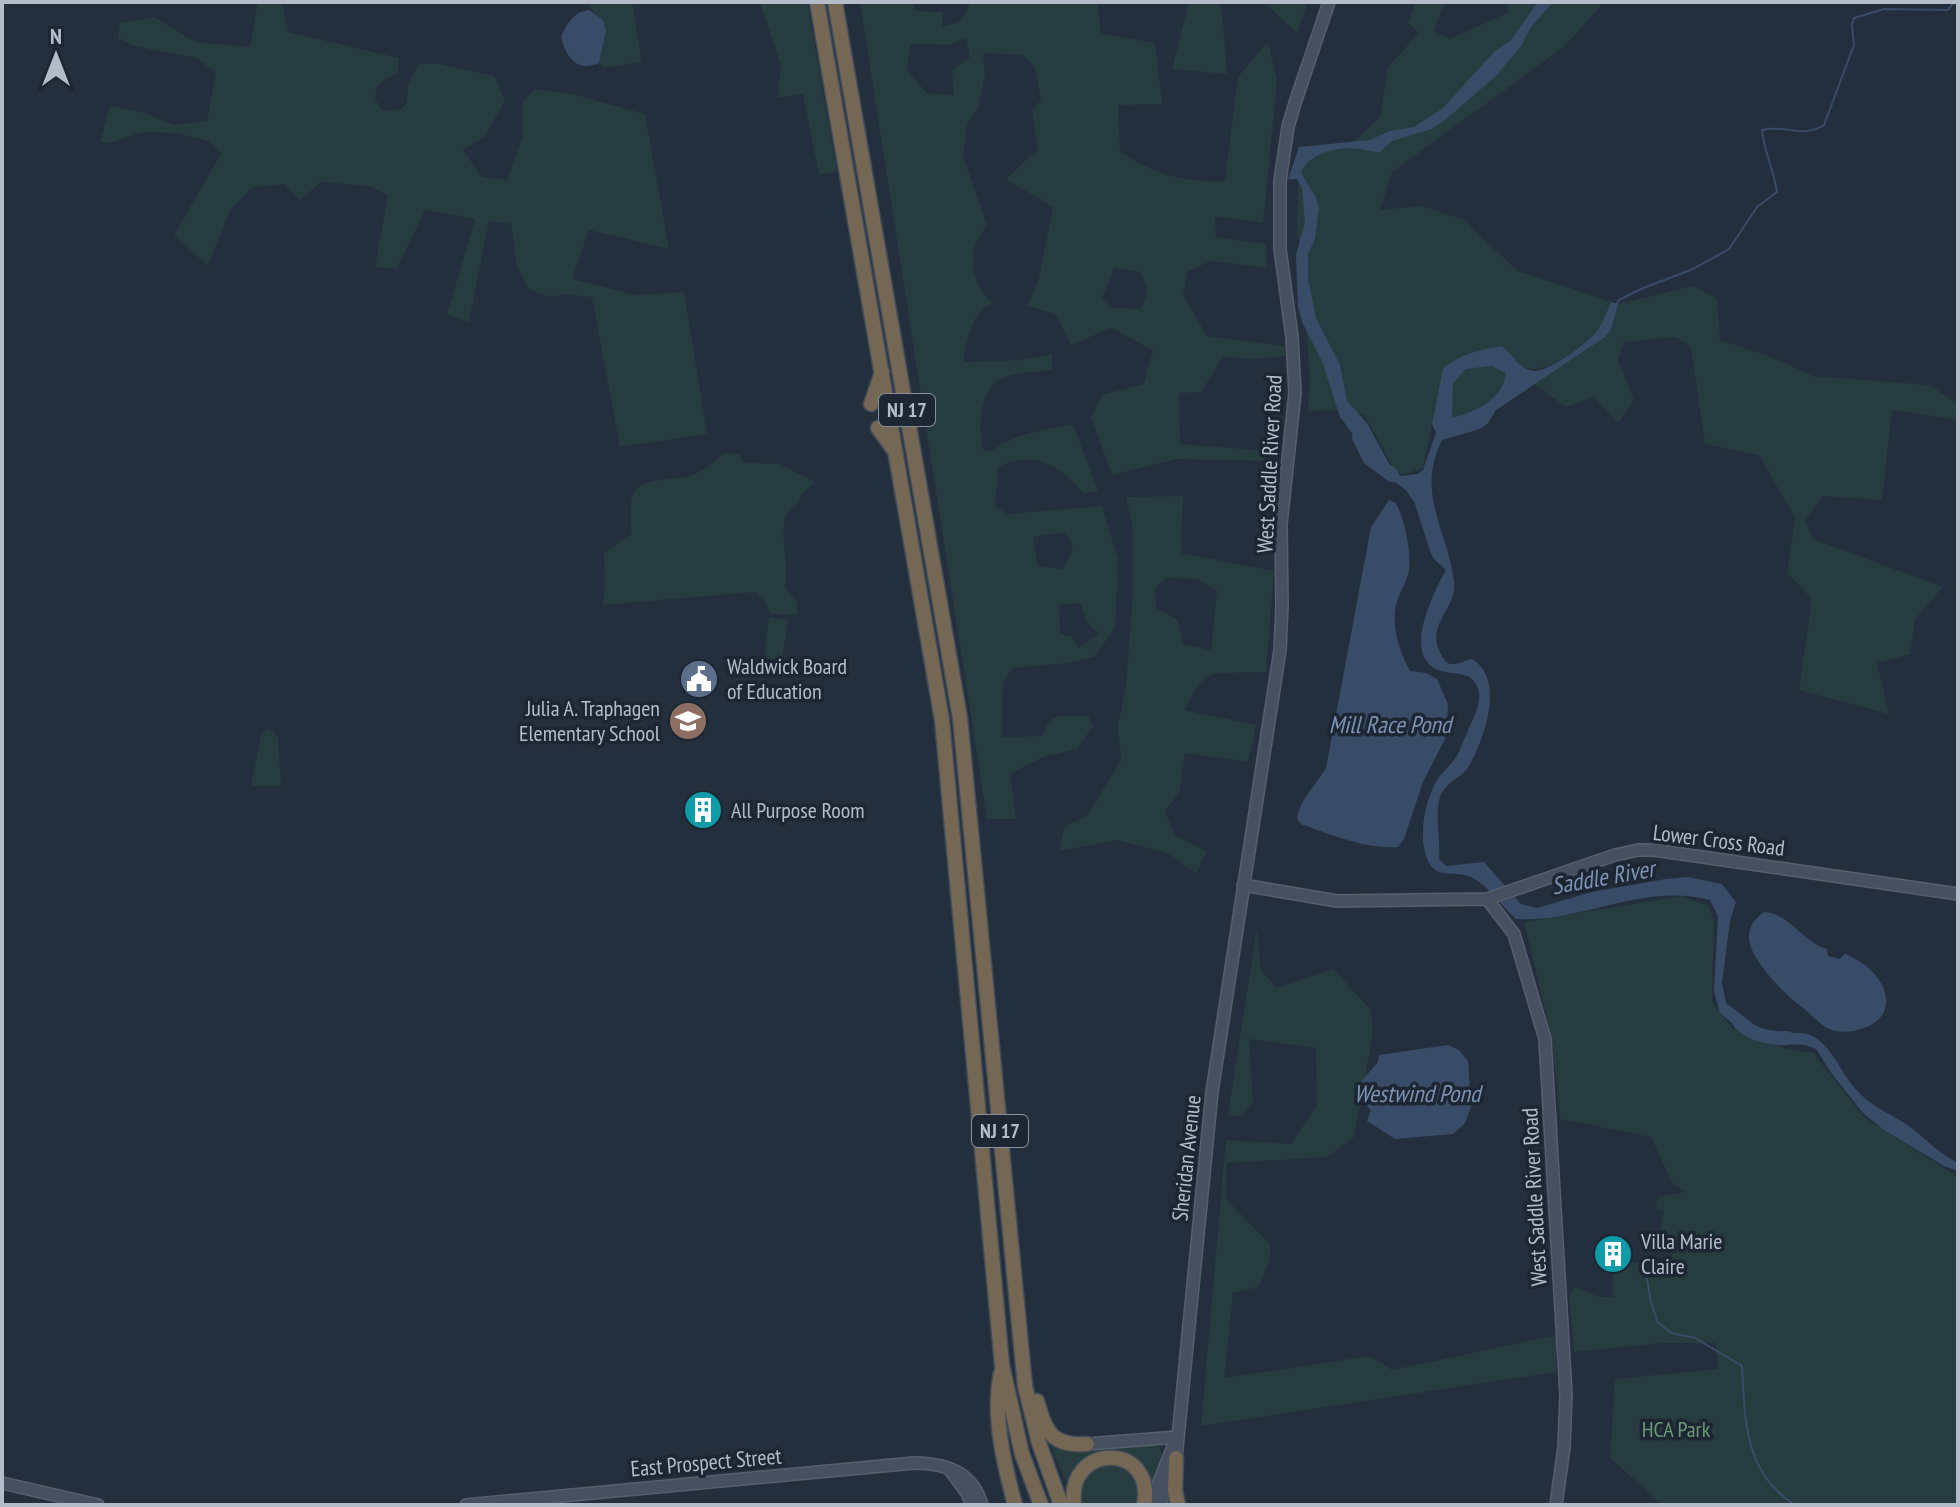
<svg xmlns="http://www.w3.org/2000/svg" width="1960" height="1507" font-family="'PT Sans Narrow',sans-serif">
	<rect width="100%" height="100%" fill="#242f3e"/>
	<!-- green -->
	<path fill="#263c3f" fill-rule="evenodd" d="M258 2H282L288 32 399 58 398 72 377 85 375 99 383 111 401 109 407 103 408 84 419 64H439L494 76 505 101 484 137 463 150 482 177 507 180 523 136V101L535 89 572 94 645 114 669 249 589 230 572 279 635 295 684 292 707 434 620 447 592 297 564 294 551 297 529 290 517 266 511 224 489 221 469 322 447 315 475 219 425 210 397 269 375 267 388 196 370 186 321 182 300 200 285 184 253 187 230 210 208 266 174 235 221 154 209 141 176 133 143 132 110 143 100 142 110 106 146 113 173 125 207 121 216 72 196 58 134 46 118 38 120 23 154 17 196 42 250 47Z
		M586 2H632L642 62 604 68 599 63C607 25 610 32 586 2Z
		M760 2H807L837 171 819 175 803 94 778 98 781 65Z
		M860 2H912L916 11 943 12 942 27 960 22 971 2H1129L1098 5 1101 34 1155 43 1162 104 1118 105 1120 151C1152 174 1186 183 1225 181L1238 77 1268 41 1277 80 1263 223 1215 216 1216 237 1266 244 1267 268 1211 261 1188 271 1183 295 1207 336 1285 346 1286 356 1253 359 1223 357 1201 392 1179 393 1180 444 1268 451V461L1177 459 1112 475 1091 417 1102 395 1144 384 1153 350 1111 328 1071 345 1056 314 1027 306 1039 279 1053 207 1006 179 1038 149 1032 111 1041 100 1035 67 1023 55 983 53 985 74 978 108 967 124 963 155 987 225C983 232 976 241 974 249 970 270 977 291 993 303 971 313 967 340 963 362L1020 360 1052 354V370C1037 372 1014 372 1001 379 977 392 979 429 983 450L992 451C1013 433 1047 430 1073 424L1098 491 1083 493C1060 465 1034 450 998 467L995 507 1008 514 1102 506 1118 559 1115 628 1094 657 1068 663 1013 668 1003 682 1002 737 1043 736 1047 723 1057 716H1088L1093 726 1077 749 1043 757 1010 774 1016 819H987ZM966 38 970 57 952 70 954 95 927 93 907 71 910 44 950 45ZM1114 268 1141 272 1148 292 1141 309 1113 308 1102 299ZM1066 532 1073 548 1063 569 1038 566 1033 537ZM1081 603 1086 621 1099 634 1079 648 1071 636 1060 634 1059 605Z
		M1189 2H1219L1223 22 1227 74 1172 69Z
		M1264 2H1308L1297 33Z
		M1416 2H1445L1434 31 1450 39 1509 12 1507 2H1604L1565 46 1392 172 1380 210 1422 206 1462 219 1518 271 1618 304 1693 286 1717 298 1720 340 1769 356 1813 376 1929 385 1958 404V420L1892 410 1882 500 1822 496 1805 521 1813 539 1943 587 1915 619 1910 654 1877 663 1889 714 1799 690 1812 599 1787 573 1795 518 1759 455 1705 444 1691 347 1676 337 1624 342 1618 360 1634 400 1618 423 1593 397 1566 407 1534 384 1597 342V332C1574 352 1529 393 1508 350L1443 368 1423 468 1402 475 1394 469 1364 414 1342 410 1308 411 1310 376 1297 223 1299 161 1354 142 1380 117 1388 67 1419 33 1408 23Z
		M1491 366 1507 373C1502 402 1476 411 1452 419L1453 383 1466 368Z
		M724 453 739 454 744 463 780 464 815 482 801 495 799 502C771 515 791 563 785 586L797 603V615L770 614 766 603 755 592 603 605 605 586 604 553 631 534C632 524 630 512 631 502 635 474 673 482 692 475 704 470 714 463 724 453Z
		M1183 496 1181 553 1274 571 1266 672 1214 673 1197 686 1184 710 1256 725 1248 762 1185 753 1179 793 1165 811 1174 834 1207 852 1196 873 1169 854 1118 840 1059 851 1065 826 1087 816 1121 760 1118 726 1126 687 1133 589V529L1126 497ZM1167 578 1197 579 1217 590 1211 650 1182 644 1178 620 1156 608 1155 588Z
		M769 617 788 620 782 660 764 658Z
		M267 729 272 730 278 737 281 786H251L261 735Z
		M1681 896 1709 906 1714 923 1712 1002 1733 1029 1784 1048 1813 1053 1864 1117 1958 1177V1505H1663L1610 1458 1615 1379 1718 1369 1716 1343H1662L1574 1352 1569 1295 1575 1287 1599 1297H1613V1264L1641 1262 1648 1270 1673 1262 1672 1248 1660 1230 1664 1211 1655 1208 1658 1197 1685 1192 1672 1183 1651 1137 1560 1119 1552 1038 1524 922Z
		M1257 928 1261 970 1277 988 1333 969 1371 1010 1373 1033 1354 1137 1327 1157 1227 1163 1226 1199 1270 1244V1261L1258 1287 1233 1293 1224 1378 1370 1356 1392 1370 1556 1335V1372L1201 1426 1226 1140 1291 1144 1317 1105 1316 1048 1249 1039 1253 1102 1242 1116 1228 1115Z
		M1048 1439 1153 1444 1159 1447 1164 1458 1151 1490 1149 1480 1106 1454 1068 1487Z
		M1111 1462 1137 1472 1142 1505H1081L1080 1485 1094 1467Z"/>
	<!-- water -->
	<path fill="#394c67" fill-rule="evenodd" d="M1538 2H1553L1531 27 1521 46 1497 75 1444 121 1431 129 1392 141 1380 152C1372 152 1367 150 1360 149 1341 146 1307 153 1301 173L1316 197 1319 209 1315 238 1308 255V279L1316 318 1340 365 1347 401 1367 423 1392 469 1401 476 1418 474 1423 470 1436 433 1432 424 1443 368C1461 354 1479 350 1501 346 1513 353 1518 370 1535 371 1550 371 1589 342 1598 330 1604 321 1607 311 1611 302L1618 304 1611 329 1605 337 1496 410 1488 423 1480 429 1442 440C1415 494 1448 530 1454 582 1457 608 1427 623 1439 650 1448 672 1455 663 1472 659 1506 679 1484 739 1469 766 1461 779 1445 782 1440 797 1434 817 1441 839 1439 859L1446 866 1484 862 1521 904 1537 908 1592 892 1666 879 1688 877 1722 884 1736 902 1730 921 1722 983 1726 1003 1751 1022 1758 1035C1777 1041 1799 1025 1817 1039 1834 1051 1841 1072 1854 1087 1869 1106 1890 1113 1909 1126 1926 1139 1939 1154 1958 1163V1171L1944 1166 1884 1130 1863 1113 1832 1074 1816 1049 1805 1045 1765 1043 1748 1037 1720 1013 1714 991 1718 916 1710 900C1643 882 1581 923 1516 919 1501 906 1489 886 1471 877 1456 870 1437 880 1428 861 1418 839 1424 804 1435 784 1439 775 1448 768 1454 760 1461 751 1462 743 1467 733 1474 715 1489 694 1470 677 1459 672 1444 674 1434 668 1404 650 1434 592 1446 570L1434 559 1430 551 1415 504 1406 490 1382 473 1340 417 1322 361 1303 324 1298 307 1296 255 1305 223 1302 188 1297 179H1288L1299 147 1370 140 1390 131 1414 127 1442 109 1494 52 1510 41ZM1491 366 1506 373C1502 401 1476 411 1452 418L1453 383 1466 369Z
		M589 10 603 20 606 31 599 63C578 73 565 57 561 36 568 23 573 12 589 10Z
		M1389 500 1396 503C1405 521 1411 550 1409 570 1407 582 1399 593 1396 605 1391 626 1400 653 1410 671L1426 673 1437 679 1448 704 1447 721 1446 737 1423 782 1404 839 1398 847C1365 849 1332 835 1301 824L1297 819C1300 798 1316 786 1326 768L1371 527Z
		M1764 912C1791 914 1802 942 1827 949L1828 956 1840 959 1845 954C1865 961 1892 984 1885 1009 1879 1029 1844 1037 1827 1028 1818 1023 1811 1014 1803 1008 1786 995 1768 977 1757 959 1745 940 1746 925 1764 912Z
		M1448 1045 1459 1050 1468 1061 1471 1107 1465 1123 1453 1134 1395 1139 1367 1121 1371 1110C1362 1102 1359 1096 1359 1084L1378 1062 1379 1055Z"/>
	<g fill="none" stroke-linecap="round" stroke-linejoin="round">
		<!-- stream -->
		<path stroke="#394c67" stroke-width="2" d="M1616 305 1619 300 1641 289 1693 269 1729 249 1757 207 1777 192C1774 170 1764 152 1762 130 1784 124 1803 139 1824 125L1854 45 1852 25 1854 18 1884 9 1948 10 1954 2
			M1647 1279 1651 1302 1658 1323 1672 1333 1695 1338 1742 1366C1745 1420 1744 1473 1795 1505"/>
		<!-- river -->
		<path stroke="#394c67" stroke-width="14" d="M1359 437 1369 458 1392 475
			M1740 1023C1753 1035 1771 1039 1787 1038"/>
		<defs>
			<path id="secondary" d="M1243 885 1337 901 1487 899 1615 855 1638 850H1654L1958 894
				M1487 899 1514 934 1545 1039 1566 1394 1564 1447 1556 1505
				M1087 1444 1178 1437
				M950 1470 967 1493 972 1505
				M2 1483 98 1505
				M466 1505 914 1463C945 1463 973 1472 982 1505
				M1150 1505 1174 1444
				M1160 1505 1176 1458 1212 1092 1280 650 1282 605 1281 524 1295 393 1292 337 1280 249V181L1288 127 1295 103 1329 2"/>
			<path id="highway" d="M817 2 942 720 1002 1365 1022 1454 1041 1505
				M835 2 960 718 1025 1386 1039 1443 1061 1505
				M871 404 882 372
				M878 428 894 450
				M1001 1373C992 1415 1004 1464 1015 1505
				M1037 1401C1045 1431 1052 1447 1087 1444
				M1176 1458 1175 1491 1178 1505
				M1074 1505C1066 1442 1156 1442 1144 1505"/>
		</defs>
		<!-- secondary casing -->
		<use href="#secondary" stroke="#565f6c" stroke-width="14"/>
		<!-- highway casing -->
		<use href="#highway" stroke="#434c59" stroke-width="17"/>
		<!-- secondary -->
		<use href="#secondary" stroke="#465061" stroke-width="11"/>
		<!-- highway -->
		<use href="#highway" stroke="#746855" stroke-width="14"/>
	</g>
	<!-- icons -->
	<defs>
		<symbol id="civic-disc" viewBox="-11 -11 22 22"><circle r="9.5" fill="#5c6f8a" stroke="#1d2633"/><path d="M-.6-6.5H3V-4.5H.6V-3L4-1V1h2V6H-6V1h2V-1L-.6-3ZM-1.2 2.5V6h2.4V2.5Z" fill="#fff"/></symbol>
		<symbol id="school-disc" viewBox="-11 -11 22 22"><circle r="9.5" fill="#8d6e63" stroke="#1d2633"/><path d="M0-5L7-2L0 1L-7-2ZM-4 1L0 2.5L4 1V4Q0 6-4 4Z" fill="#fff"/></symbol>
		<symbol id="building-disc" viewBox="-11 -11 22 22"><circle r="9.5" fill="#0f9aa8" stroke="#1d2633"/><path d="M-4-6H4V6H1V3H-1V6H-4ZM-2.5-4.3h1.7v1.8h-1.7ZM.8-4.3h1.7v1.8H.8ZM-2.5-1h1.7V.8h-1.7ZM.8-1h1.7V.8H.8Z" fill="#fff"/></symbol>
	</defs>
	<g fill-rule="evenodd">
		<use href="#civic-disc" x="677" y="657" width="44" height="44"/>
		<use href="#school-disc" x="666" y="699" width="44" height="44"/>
		<use href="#building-disc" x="681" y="788" width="44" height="44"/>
		<use href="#building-disc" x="1591" y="1232" width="44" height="44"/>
	</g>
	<g text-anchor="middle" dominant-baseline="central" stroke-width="7" stroke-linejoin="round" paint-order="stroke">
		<!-- shield labels -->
		<g fill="#1d2633" stroke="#878f9c" stroke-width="2">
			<rect x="879" y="394" width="56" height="32" rx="6"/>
			<rect x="972" y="1115" width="56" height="32" rx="6"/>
		</g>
		<g font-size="20" font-weight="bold" fill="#b4bcc9">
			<text x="907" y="410">NJ 17</text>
			<text x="1000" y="1131">NJ 17</text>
		</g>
		<!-- street labels -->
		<g font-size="22" fill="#b4bcc9" stroke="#1d2633">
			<text transform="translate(1269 464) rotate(-87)">West Saddle River Road</text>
			<text transform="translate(1719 840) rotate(7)">Lower Cross Road</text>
			<text transform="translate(1186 1158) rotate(-84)">Sheridan Avenue</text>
			<text transform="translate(1534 1197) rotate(-93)">West Saddle River Road</text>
			<text transform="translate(706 1462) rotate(-5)">East Prospect Street</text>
		</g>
		<!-- poi labels -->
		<g font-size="22" fill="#b4bcc9" stroke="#1d2633" text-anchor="start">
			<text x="727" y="666">Waldwick Board<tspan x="727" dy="25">of Education</tspan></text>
			<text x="660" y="708" text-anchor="end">Julia A. Traphagen<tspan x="660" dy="25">Elementary School</tspan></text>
			<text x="731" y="810">All Purpose Room</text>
			<text x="1641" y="1241">Villa Marie<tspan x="1641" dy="25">Claire</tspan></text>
		</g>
		<!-- park labels -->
		<g font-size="22" fill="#6b9a76" stroke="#1d2633">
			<text x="1676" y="1429">HCA Park</text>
		</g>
		<!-- water labels -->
		<g font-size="24" font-style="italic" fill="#7c92b1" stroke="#1d2633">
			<text x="1390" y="724">Mill Race Pond</text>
			<text transform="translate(1603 877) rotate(-10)">Saddle River</text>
			<text x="1417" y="1093">Westwind Pond</text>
		</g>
	</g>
	<!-- border -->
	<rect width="1960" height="1507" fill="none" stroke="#b4bcc9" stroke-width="8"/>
	<!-- north arrow -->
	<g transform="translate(56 56)" stroke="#1d2633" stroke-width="6" paint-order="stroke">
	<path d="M0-6L14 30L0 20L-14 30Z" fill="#b4bcc9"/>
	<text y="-12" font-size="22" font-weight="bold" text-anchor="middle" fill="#b4bcc9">N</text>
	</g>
</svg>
